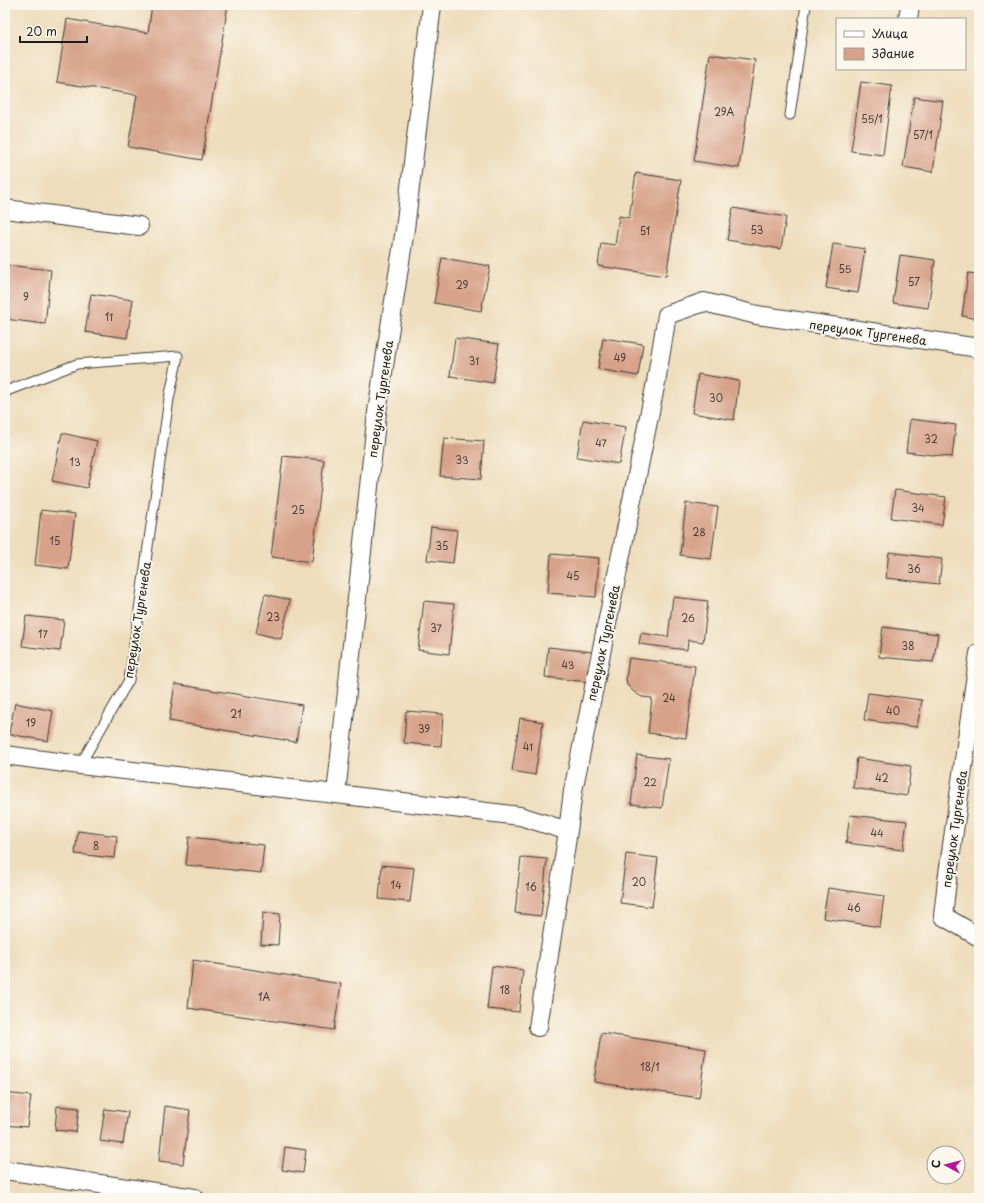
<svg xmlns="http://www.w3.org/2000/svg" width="984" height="1203" font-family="'Playpen Sans',sans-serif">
	<rect width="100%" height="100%" fill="#fbf7ec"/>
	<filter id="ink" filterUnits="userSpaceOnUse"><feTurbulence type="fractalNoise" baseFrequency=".025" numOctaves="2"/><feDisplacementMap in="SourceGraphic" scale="8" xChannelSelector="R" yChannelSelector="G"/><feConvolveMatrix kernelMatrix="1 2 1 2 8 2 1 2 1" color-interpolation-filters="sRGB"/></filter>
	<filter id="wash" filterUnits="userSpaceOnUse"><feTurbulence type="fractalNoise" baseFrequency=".012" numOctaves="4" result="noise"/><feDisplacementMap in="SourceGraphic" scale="16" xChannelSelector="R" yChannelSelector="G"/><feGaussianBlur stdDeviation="0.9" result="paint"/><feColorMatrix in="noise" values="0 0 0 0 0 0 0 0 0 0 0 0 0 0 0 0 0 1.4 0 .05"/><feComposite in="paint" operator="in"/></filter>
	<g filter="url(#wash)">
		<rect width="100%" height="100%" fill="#eeddbc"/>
		<g id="blocks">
			<!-- building -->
			<path fill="#d7a289" d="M152 5H228L202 160 128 147 137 95 57 82 67 19 148 33Z
				M710 54 755 60 739 168 694 161Z
				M861 82 892 86 883 155 851 151Z
				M914 97 943 101 933 172 903 167Z
				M636 173 681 180 666 276 598 266 601 243 615 245 619 216 629 218Z
				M733 208 786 217 781 249 727 240Z
				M833 244 865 249 858 293 826 288Z
				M900 255 935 260 928 308 893 303Z
				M442 258 490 266 481 311 434 303Z
				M6 265 51 270 45 324 5 319Z
				M968 273 979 274V319L962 316Z
				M91 294 133 300 127 338 85 332Z
				M455 338 499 344 493 383 450 376Z
				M603 338 643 344 638 376 598 369Z
				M698 374 739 381 734 420 692 413Z
				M910 419 956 425 952 457 906 452Z
				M583 420 626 427 619 464 577 457Z
				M62 433 97 441 87 488 52 481Z
				M444 438 484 441 481 479 440 476Z
				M283 456 324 460 312 562 271 557Z
				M895 490 946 497 942 525 891 518Z
				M686 503 718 507 711 559 680 555Z
				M41 510 75 514 68 569 35 565Z
				M431 527 457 530 453 563 427 560Z
				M889 552 942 559 939 584 886 578Z
				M551 554 599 558 596 597 548 593Z
				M265 594 290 600 281 639 256 633Z
				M673 597 708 601 703 642 688 640 687 650 639 644 641 633 668 637Z
				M424 601 454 604 449 654 418 650Z
				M26 616 64 620 60 651 22 646Z
				M883 627 938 634 933 662 879 657Z
				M548 647 592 652 588 682 545 677Z
				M629 658 695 666 686 738 648 733 652 698 642 697 634 692 627 685 626 679Z
				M175 684 302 705 296 742 169 721Z
				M868 693 922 700 917 727 864 720Z
				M15 703 53 711 48 741 9 734Z
				M406 711 443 714 441 746 404 743Z
				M520 718 543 722 535 775 512 771Z
				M637 755 669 759 662 808 631 804Z
				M857 758 911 766 907 796 853 788Z
				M850 815 907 821 903 850 846 843Z
				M78 831 117 836 115 858 75 854Z
				M189 837 264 845 261 873 186 865Z
				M626 854 658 858 652 907 620 903Z
				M521 857 547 859 541 916 515 913Z
				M382 865 414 868 410 902 379 899Z
				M828 888 884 896 880 927 823 918Z
				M263 912 280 914 278 945 261 944Z
				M193 960 341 984 334 1030 188 1008Z
				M492 966 523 970 519 1012 487 1009Z
				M601 1033 706 1049 699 1098 594 1082Z
				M5 1093 31 1096 27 1127 5 1125Z
				M57 1106 79 1108 76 1132 55 1130Z
				M165 1106 190 1110 183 1164 159 1161Z
				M105 1109 128 1112 123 1144 100 1141Z
				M285 1147 306 1150 303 1173 282 1170Z"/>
		</g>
	</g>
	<g filter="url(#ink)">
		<use href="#blocks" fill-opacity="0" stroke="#3c3934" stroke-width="1"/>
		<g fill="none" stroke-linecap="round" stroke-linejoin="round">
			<defs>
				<path id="lane" d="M790 115 806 5
					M5 393 9 390 77 364 178 356 169 399 129 680 80 765"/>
				<path id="street" d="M908 19 910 5
					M5 209 139 226
					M979 653 947 881 943 916 979 937
					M5 755 80 765 336 794 520 816 568 831
					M336 794 377 412 405 229 432 5
					M538 1027 568 831 573 791 656 382 667 315 704 302 757 315 979 348
					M5 1170 195 1198"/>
			</defs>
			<!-- lane casing -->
			<use href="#lane" stroke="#3c3934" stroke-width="11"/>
			<!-- street casing -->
			<use href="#street" stroke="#3c3934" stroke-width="20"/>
			<!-- lane -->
			<use href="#lane" stroke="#fff" stroke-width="9"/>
			<!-- street -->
			<use href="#street" stroke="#fff" stroke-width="18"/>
		</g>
	</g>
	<g text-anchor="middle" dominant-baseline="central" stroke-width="4" stroke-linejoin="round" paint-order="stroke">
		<!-- number labels -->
		<g font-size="10" fill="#4b3e37">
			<text x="724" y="111">29А</text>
			<text x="872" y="118">55/1</text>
			<text x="923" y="134">57/1</text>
			<text x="757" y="229">53</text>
			<text x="645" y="230">51</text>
			<text x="845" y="268">55</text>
			<text x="914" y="281">57</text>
			<text x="462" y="284">29</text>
			<text x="26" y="296">9</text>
			<text x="109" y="316">11</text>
			<text x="620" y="357">49</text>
			<text x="474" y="360">31</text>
			<text x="716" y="397">30</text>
			<text x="931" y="438">32</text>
			<text x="601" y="442">47</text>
			<text x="462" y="459">33</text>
			<text x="75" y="461">13</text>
			<text x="918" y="507">34</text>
			<text x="298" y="509">25</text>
			<text x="699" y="531">28</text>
			<text x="55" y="540">15</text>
			<text x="442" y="545">35</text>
			<text x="914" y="568">36</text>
			<text x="573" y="575">45</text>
			<text x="273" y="616">23</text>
			<text x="688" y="617">26</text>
			<text x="436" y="627">37</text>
			<text x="43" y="633">17</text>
			<text x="908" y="645">38</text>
			<text x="568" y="664">43</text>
			<text x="669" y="697">24</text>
			<text x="893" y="710">40</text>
			<text x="236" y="713">21</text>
			<text x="31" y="722">19</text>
			<text x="424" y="728">39</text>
			<text x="528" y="746">41</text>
			<text x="882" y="777">42</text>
			<text x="650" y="781">22</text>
			<text x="877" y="832">44</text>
			<text x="96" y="845">8</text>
			<text x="639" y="881">20</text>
			<text x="396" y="884">14</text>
			<text x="531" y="886">16</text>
			<text x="854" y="907">46</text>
			<text x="505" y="989">18</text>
			<text x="264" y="996">1А</text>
			<text x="650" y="1066">18/1</text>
		</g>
		<!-- street labels -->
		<g font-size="12" fill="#1c1c1c" stroke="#fbf7ec">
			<text transform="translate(868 332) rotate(8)">переулок Тургенева</text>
			<text transform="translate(380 399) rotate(-82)">переулок Тургенева</text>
			<text transform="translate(137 620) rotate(-81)">переулок Тургенева</text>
			<text transform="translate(603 643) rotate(-78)">переулок Тургенева</text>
			<text transform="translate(954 829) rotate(-82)">переулок Тургенева</text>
		</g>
	</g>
	<!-- margin -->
	<rect width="984" height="1203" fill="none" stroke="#fbf7ec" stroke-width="20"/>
	<!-- legend -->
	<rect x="836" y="18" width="130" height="52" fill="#fbf7ec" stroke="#a29f99"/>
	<rect x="844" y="31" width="20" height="6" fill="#ffffff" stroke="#a29f99"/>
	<text x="872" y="38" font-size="12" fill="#1c1c1c">Улица</text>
	<rect x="844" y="48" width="20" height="12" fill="#d7a289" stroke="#a29f99"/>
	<text x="872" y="58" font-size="12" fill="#1c1c1c">Здание</text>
	<!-- north arrow -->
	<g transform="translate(946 1165) rotate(277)"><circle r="19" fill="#fbf7ec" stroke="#a29f99"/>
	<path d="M0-3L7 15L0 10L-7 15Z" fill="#b5179e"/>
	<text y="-6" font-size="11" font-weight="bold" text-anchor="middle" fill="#1c1c1c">С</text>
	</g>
	<!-- scale -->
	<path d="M20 36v6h67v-6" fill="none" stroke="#1c1c1c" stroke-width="2"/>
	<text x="26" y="36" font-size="12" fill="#1c1c1c" stroke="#fbf7ec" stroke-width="3" paint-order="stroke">20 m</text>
</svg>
